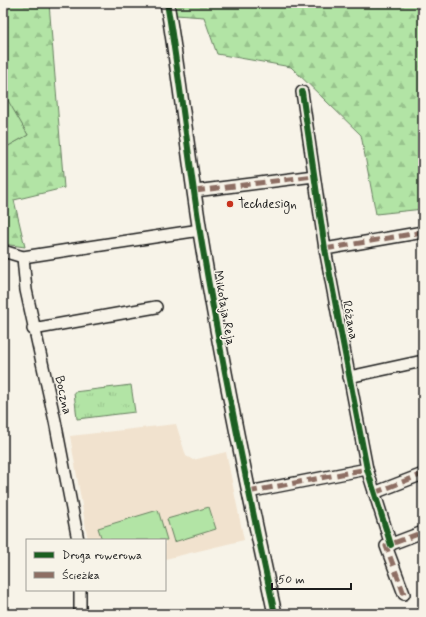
<svg xmlns="http://www.w3.org/2000/svg" width="426" height="617" font-family="Mynerve,sans-serif">
	<defs>
		<pattern id="grass-tufts" width="24" height="20" patternUnits="userSpaceOnUse"><rect width="24" height="20" fill="#b2e4a5"/><path d="M3 7l-1-3M5 7V3M7 7l1-3M15 17l-1-3M17 17v-4M19 17l1-3" fill="none" stroke="#98c38d"/></pattern>
		<pattern id="forest-firs" width="22" height="20" patternUnits="userSpaceOnUse"><rect width="22" height="20" fill="#b2e4a5"/><path d="M5 1l3.5 6h-7zM16 11l3.5 6h-7z" fill="#98c38d"/></pattern>
	</defs>
	<rect width="100%" height="100%" fill="#f7f3e8"/>
	<filter id="ink" filterUnits="userSpaceOnUse"><feTurbulence type="fractalNoise" baseFrequency=".025" numOctaves="2"/><feDisplacementMap in="SourceGraphic" scale="8" xChannelSelector="R" yChannelSelector="G"/><feConvolveMatrix kernelMatrix="1 2 1 2 8 2 1 2 1" color-interpolation-filters="sRGB"/></filter>
	<g filter="url(#ink)">
		<!-- built -->
		<path fill="#f1e2ce" d="M176 424 186 456 193 460 226 452 244 540 165 559V540H88L70 436Z"/>
		<!-- grass -->
		<path fill="url(#grass-tufts)" stroke="#678060" d="M131 385 135 412 77 419 74 392Z"/>
		<!-- forest -->
		<path fill="url(#forest-firs)" stroke="#678060" d="M3 3H49L64 188 14 200 25 247 3 244V149L28 135 5 97 3 98Z
			M175 3H423V209L376 214 361 135 291 67 217 54 204 17 176 15Z"/>
		<!-- garden -->
		<path fill="#b2e4a5" stroke="#678060" d="M6 97 28 135 3 149V98Z
			M209 507 216 529 174 542 167 519Z
			M158 510 167 540H102L98 528Z"/>
		<g fill="none" stroke-linecap="round" stroke-linejoin="round">
			<defs>
				<path id="minor" d="M302 92 325 249 367 469 391 545
					M195 191 314 176
					M325 249 423 232
					M3 251 23 257 200 230
					M23 257 26 290 55 421 78 540
					M33 329 156 307
					M349 377 418 362
					M248 492 367 469
					M374 493 423 474
					M404 594 386 546 423 532
					M80 614V590"/>
				<path id="tertiary" d="M167 3C180 79 188 156 200 232 221 360 247 487 275 614"/>
			</defs>
			<!-- minor casing -->
			<use href="#minor" stroke="#1c1c1c" stroke-width="14"/>
			<!-- tertiary casing -->
			<use href="#tertiary" stroke="#1c1c1c" stroke-width="16"/>
			<!-- minor -->
			<use href="#minor" stroke="#f7f3e8" stroke-width="11"/>
			<!-- tertiary -->
			<use href="#tertiary" stroke="#f7f3e8" stroke-width="13"/>
			<!-- quiet -->
			<path stroke="#8d6e63" stroke-width="5" stroke-dasharray="10 5" stroke-linecap="butt" d="M195 191 314 176
				M325 249 423 232
				M248 492 367 469
				M374 493 423 474
				M404 594 386 546 423 532"/>
			<defs>
				<path id="cycleway" d="M167 3C180 79 188 156 200 232 221 360 247 487 275 614
					M302 92 325 249 367 469 391 545"/>
			</defs>
			<!-- cycleway casing -->
			<use href="#cycleway" stroke="#f7f3e8" stroke-width="8"/>
			<!-- cycleway -->
			<use href="#cycleway" stroke="#1b5e20" stroke-width="6"/>
		</g>
	</g>
	<!-- markers -->
	<circle fill="#c8321e" stroke="#f7f3e8" stroke-width="1.5" cx="230" cy="204" r="4"/>
	<g text-anchor="middle" dominant-baseline="central" stroke-width="3" stroke-linejoin="round" paint-order="stroke">
		<!-- poi labels -->
		<g font-size="13" fill="#1c1c1c" stroke="#f7f3e8" text-anchor="start">
			<text x="238" y="204">Techdesign</text>
		</g>
		<!-- street labels -->
		<g font-size="13" fill="#1c1c1c" stroke="#f7f3e8">
			<text transform="translate(224 308) rotate(80)">Mikołaja Reja</text>
			<text transform="translate(350 320) rotate(79)">Różana</text>
			<text transform="translate(63 395) rotate(77)">Boczna</text>
		</g>
	</g>
	<!-- margin -->
	<rect width="426" height="617" fill="none" stroke="#f7f3e8" stroke-width="16"/>
	<rect x="8" y="8" width="410" height="601" fill="none" stroke="#1c1c1c" stroke-width="1.5" filter="url(#ink)"/>
	<!-- legend -->
	<rect x="26" y="539" width="140" height="52" fill="#f7f3e8" stroke="#9f9d96"/>
	<rect x="34" y="552" width="20" height="6" fill="#1b5e20" stroke="#9f9d96"/>
	<text x="62" y="559" font-size="12" fill="#1c1c1c">Droga rowerowa</text>
	<rect x="34" y="572" width="20" height="6" fill="#8d6e63" stroke="#9f9d96"/>
	<text x="62" y="579" font-size="12" fill="#1c1c1c">Ścieżka</text>
	<!-- scale -->
	<path d="M272 583v6h79v-6" fill="none" stroke="#1c1c1c" stroke-width="2"/>
	<text x="278" y="583" font-size="12" fill="#1c1c1c" stroke="#f7f3e8" stroke-width="3" paint-order="stroke">50 m</text>
</svg>
